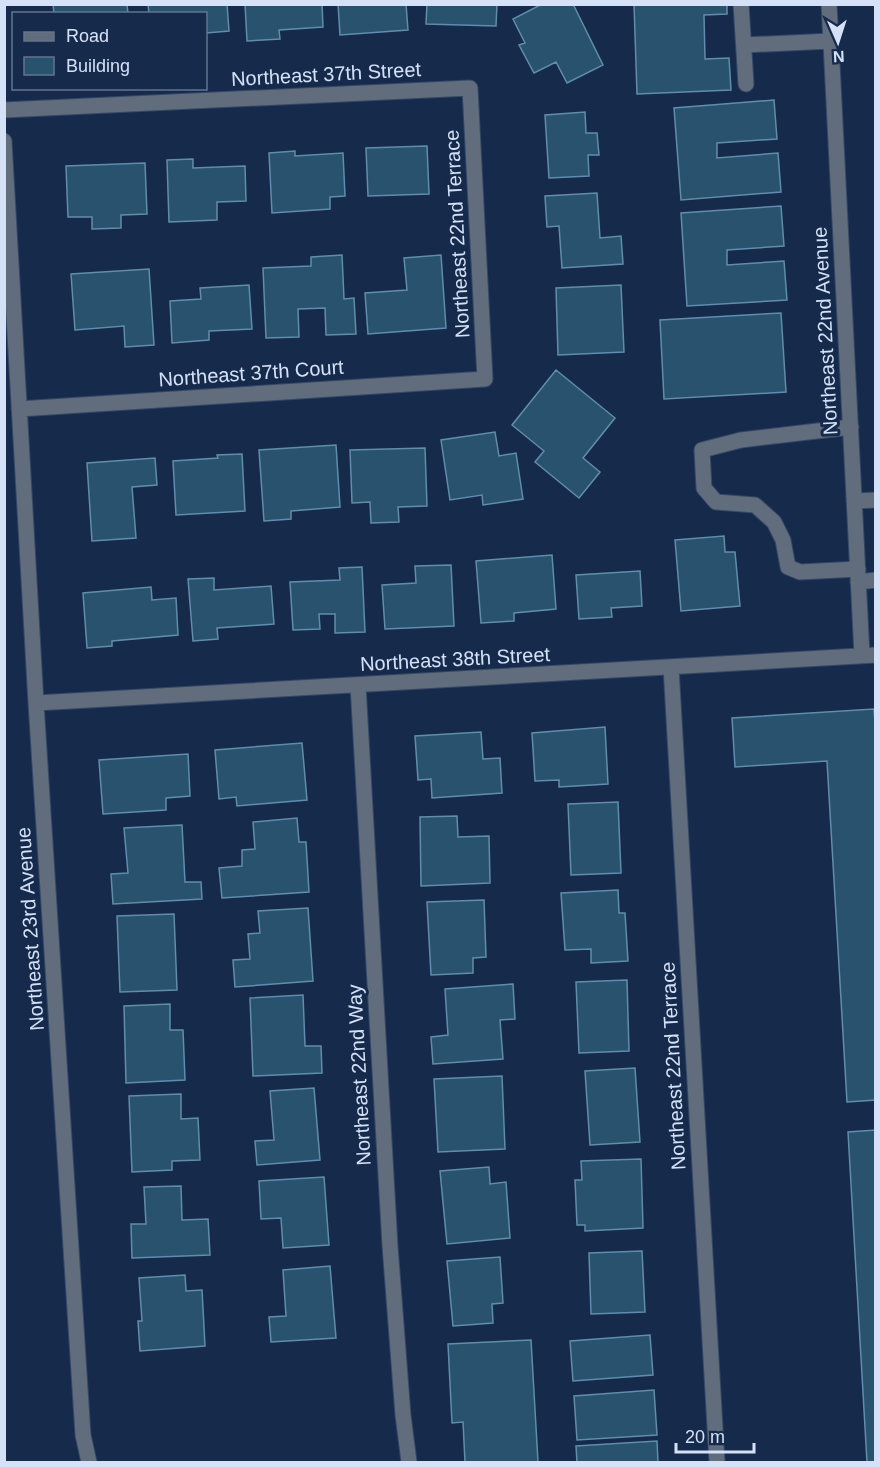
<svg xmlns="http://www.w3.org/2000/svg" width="880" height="1467" font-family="Arial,sans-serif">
	<rect width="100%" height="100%" fill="#162b4c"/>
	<!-- building -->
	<path fill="#28526e" stroke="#618dac" stroke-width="1.5" d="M53 4H127L128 14H54Z
		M148 4H227L229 31 206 33V14H149Z
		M245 4H322L323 27 279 30 280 39 247 41Z
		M338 4H406L408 30 340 35Z
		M427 4H497L496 26 426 24Z
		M542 4H573L603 65 567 83 556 62 534 73 519 45 525 43 513 19Z
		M634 4H727V14L704 15 705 59 729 58 731 90 637 94Z
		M774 100 777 139 717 143V158L778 153 781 192 681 200 674 108Z
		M585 112 586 133H597L599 155H588L589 176 549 178 545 115Z
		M427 146 429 194 368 196 366 148Z
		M295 151V156L343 153 345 196 330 197V209L272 213 269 153Z
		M193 159V168L245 166 246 201 217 202V220L169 222 167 160Z
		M145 163 147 214 121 215V228L92 229V217H68L66 166Z
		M597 193 600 238 621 236 623 264 562 268 559 226 547 227 545 196Z
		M781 206 784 246 727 250V265L784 261 787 300 687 306 681 213Z
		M342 255 344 299 354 298 356 334 326 335 325 308 298 309 299 337 266 338 263 268 311 266V257Z
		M441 255 446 328 368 334 365 293 407 290 404 258Z
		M149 269 154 345 125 347 124 326 75 330 71 274Z
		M249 285 252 329 209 331V340L172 343 170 301 201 299 200 288Z
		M621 285 624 352 558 355 556 288Z
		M781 313 786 392 664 399 660 320Z
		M556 370 615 418 583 458 600 472 579 498 535 462 544 451 512 425Z
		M495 432 499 456 516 453 523 499 483 505 482 495 450 500 441 440Z
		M336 445 340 507 291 511V519L264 521 259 450Z
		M425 448 427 506 398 507 399 522 371 523 370 502 352 503 350 450Z
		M242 454 245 511 176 515 173 461 218 458 217 455Z
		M155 458 157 485 132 487 136 538 92 541 87 463Z
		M724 536 725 552H735L740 606 681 611 675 540Z
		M552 555 556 609 514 613V621L481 623 476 561Z
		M451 565 454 626 385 629 382 585 416 583 415 566Z
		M362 567 365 632 335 633V614H319L320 629 293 630 290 582 340 580 339 568Z
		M640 571 642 606 611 608 612 617 579 619 576 575Z
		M214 578V590L271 586 274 624 217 628 218 639 193 641 188 579Z
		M151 587 152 600 176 598 178 635 112 641V646L87 648 83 593Z
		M874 709 876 739V1100L847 1102 827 761 735 767 732 718Z
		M605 727 608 784 559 787V780L535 781 532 733Z
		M481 732 483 759 500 758 502 793 432 798 431 779 418 780 415 736Z
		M302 743 307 800 237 806 236 797 219 799 215 750Z
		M188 754 190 796 166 798V810L103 814 99 760Z
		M618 802 621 873 571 875 568 804Z
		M457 816 458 837 489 836 490 883 421 886 420 817Z
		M297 818 299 842H306L309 892 222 898 219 868 242 866V850L255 849 253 822Z
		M182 825 185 882H201L202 899 113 904 111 874 128 873 124 828Z
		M618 890 619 913H625L628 961 591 963V949L565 950 561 893Z
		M484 900 486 957 473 958V973L431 975 427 902Z
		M308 908 313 981 235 987 233 960 250 959 248 934 260 933 258 911Z
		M174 914 177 990 120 992 117 916Z
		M627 980 629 1051 579 1053 576 982Z
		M513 984 515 1019 500 1020 503 1059 433 1064 431 1037 448 1035 445 989Z
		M303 995 305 1046H321L322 1073 253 1076 250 998Z
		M170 1004V1030H183L185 1080 126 1083 124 1006Z
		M635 1068 640 1142 590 1145 585 1071Z
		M502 1076 505 1149 438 1152 434 1079Z
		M314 1088 320 1160 257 1165 255 1141 274 1140 270 1091Z
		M181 1094V1119L198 1118 200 1160 172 1161V1170L132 1172 129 1096Z
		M876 1130V1462H867L848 1132Z
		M641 1159 643 1228 585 1231V1225H577L575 1180H582L581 1161Z
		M489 1167 490 1184 506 1182 510 1238 447 1244 440 1171Z
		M324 1177 329 1245 283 1248 281 1218 261 1219 259 1181Z
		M181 1186 182 1220 208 1219 210 1255 132 1258 131 1224H146L144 1187Z
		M642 1251 645 1312 591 1314 589 1253Z
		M500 1257 503 1303 492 1304 493 1323 453 1326 447 1261Z
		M330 1266 336 1338 271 1342 269 1317 286 1316 283 1270Z
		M185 1275 186 1291 202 1290 205 1346 140 1351 138 1321H142L139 1278Z
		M650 1335 653 1375 573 1381 570 1341Z
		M531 1340 538 1462H465L463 1422 452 1423 448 1344Z
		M654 1390 657 1435 577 1440 574 1396Z
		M657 1441 658 1462H577L576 1446Z"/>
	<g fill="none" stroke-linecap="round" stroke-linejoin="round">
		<defs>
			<path id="minor" d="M741 4 746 84
				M829 4 862 655
				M744 45 831 41
				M4 110 470 88 485 379 19 409
				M4 141 36 703 83 1435 89 1462
				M851 427 741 440 702 450 704 488 716 502 755 505 774 522 783 540 788 567 800 572 858 569
				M854 501 876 500
				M858 582 876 580
				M671 667 717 1462
				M358 685 390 1246 403 1415 409 1462
				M36 703 876 655"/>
		</defs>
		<!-- minor casing -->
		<use href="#minor" stroke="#344867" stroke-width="17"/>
		<!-- minor -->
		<use href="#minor" stroke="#616c7d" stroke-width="15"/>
	</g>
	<g text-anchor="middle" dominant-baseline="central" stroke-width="6" stroke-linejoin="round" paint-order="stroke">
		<!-- street labels -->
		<g font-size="20" fill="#d4e1f7" stroke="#162b4c">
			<text transform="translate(326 74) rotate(-3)">Northeast 37th Street</text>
			<text transform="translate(457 234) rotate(-93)">Northeast 22nd Terrace</text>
			<text transform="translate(825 331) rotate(-93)">Northeast 22nd Avenue</text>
			<text transform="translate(251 373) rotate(-4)">Northeast 37th Court</text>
			<text transform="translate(455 659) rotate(-3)">Northeast 38th Street</text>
			<text transform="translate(30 929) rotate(-94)">Northeast 23rd Avenue</text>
			<text transform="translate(673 1066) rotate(-93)">Northeast 22nd Terrace</text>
			<text transform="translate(359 1075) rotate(-93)">Northeast 22nd Way</text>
		</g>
	</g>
	<!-- border -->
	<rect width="880" height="1467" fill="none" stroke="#d4e1f7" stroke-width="12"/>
	<!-- legend -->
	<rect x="12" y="12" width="195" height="78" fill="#162b4c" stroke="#627490" stroke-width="1.5"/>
	<rect x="24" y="32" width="30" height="9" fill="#616c7d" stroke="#627490" stroke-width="1.5"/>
	<text x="66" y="42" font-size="18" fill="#d4e1f7">Road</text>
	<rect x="24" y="57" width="30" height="18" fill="#28526e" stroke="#627490" stroke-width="1.5"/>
	<text x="66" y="72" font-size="18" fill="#d4e1f7">Building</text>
	<!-- north arrow -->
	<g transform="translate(838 42) rotate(177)" stroke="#162b4c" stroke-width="4.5" paint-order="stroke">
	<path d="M0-4.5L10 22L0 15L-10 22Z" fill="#d4e1f7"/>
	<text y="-9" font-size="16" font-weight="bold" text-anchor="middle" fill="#d4e1f7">N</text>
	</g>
	<!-- scale -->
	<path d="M676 1443v9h78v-9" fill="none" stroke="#d4e1f7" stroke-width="3"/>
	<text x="685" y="1443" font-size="18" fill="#d4e1f7" stroke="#162b4c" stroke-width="4.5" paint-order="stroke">20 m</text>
</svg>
